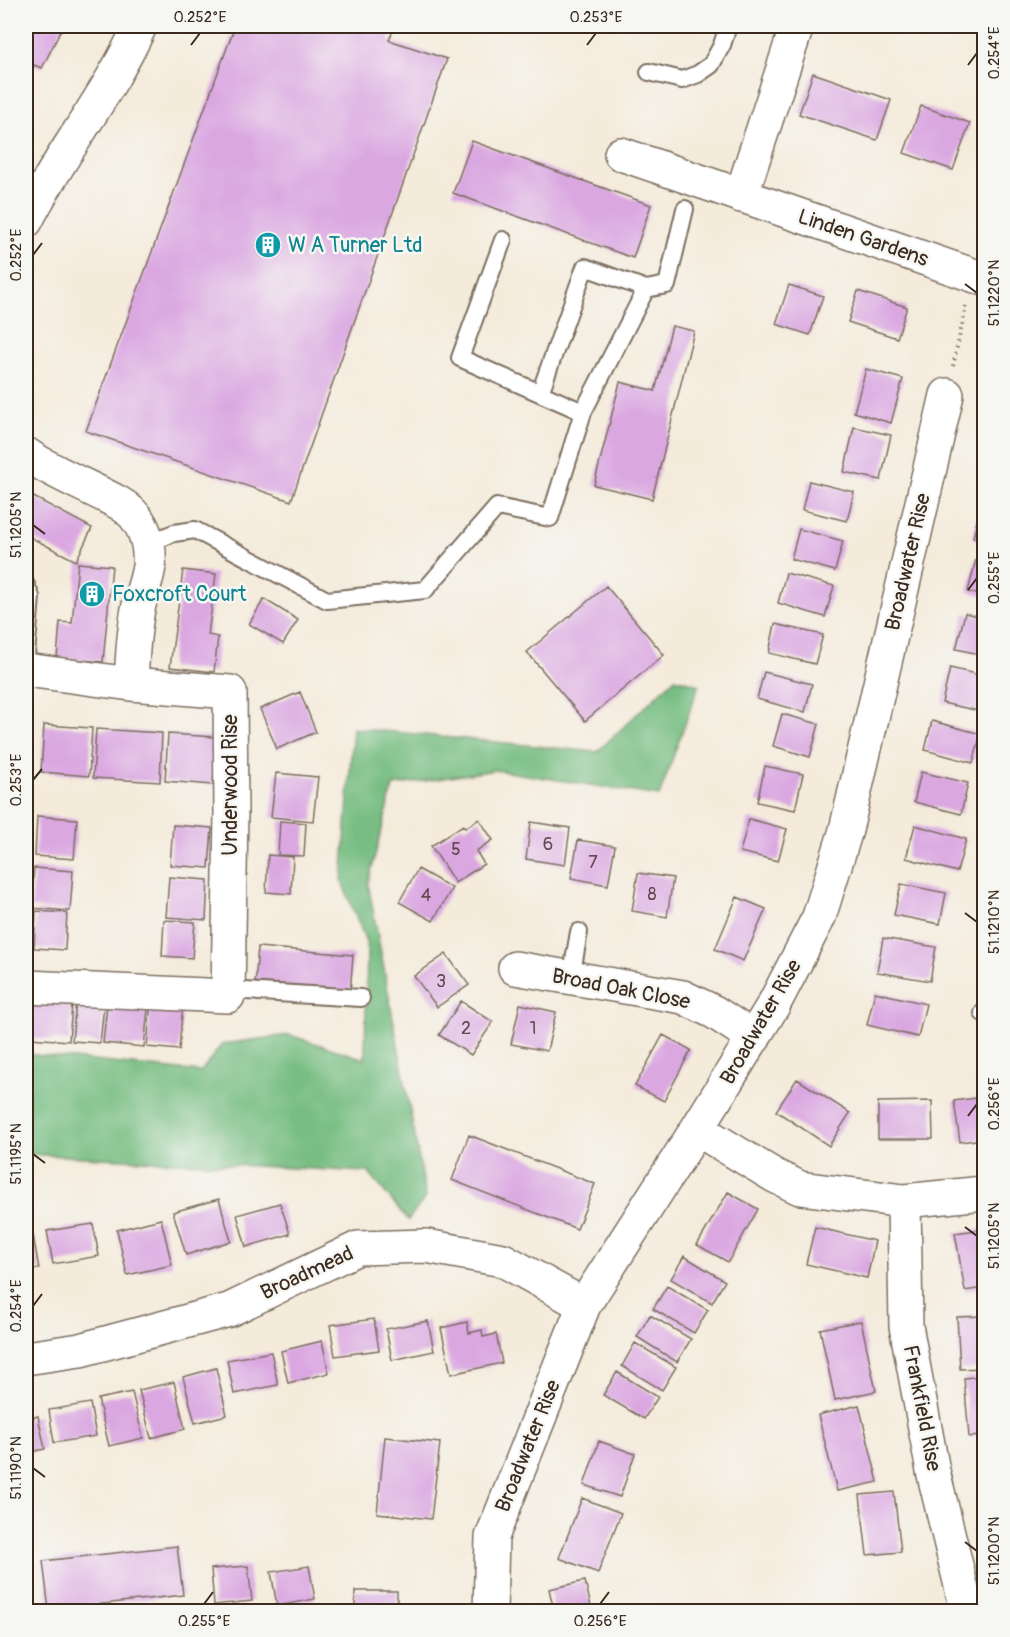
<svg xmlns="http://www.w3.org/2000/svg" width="1010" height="1637" font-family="Pangolin,sans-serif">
	<rect width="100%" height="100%" fill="#f6f6f2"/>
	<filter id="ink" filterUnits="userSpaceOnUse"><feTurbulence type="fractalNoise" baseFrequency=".0167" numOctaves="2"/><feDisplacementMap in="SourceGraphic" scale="12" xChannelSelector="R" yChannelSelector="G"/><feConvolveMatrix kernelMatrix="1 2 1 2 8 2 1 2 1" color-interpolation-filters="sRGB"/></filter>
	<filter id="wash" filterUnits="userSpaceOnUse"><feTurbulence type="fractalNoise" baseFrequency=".008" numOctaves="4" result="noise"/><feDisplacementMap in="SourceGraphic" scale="24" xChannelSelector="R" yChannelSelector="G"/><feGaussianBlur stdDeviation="1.35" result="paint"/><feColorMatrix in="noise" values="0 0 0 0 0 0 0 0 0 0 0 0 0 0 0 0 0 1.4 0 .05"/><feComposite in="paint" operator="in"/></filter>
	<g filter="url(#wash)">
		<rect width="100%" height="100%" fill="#f4ebdb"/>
		<!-- forest -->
		<path fill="#78be83" stroke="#5a7450" stroke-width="1.5" d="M675 678 699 685 659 796 495 770 393 786 368 883 426 1197 408 1220 368 1172 26 1154V1054L201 1072 222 1044 289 1035 365 1059 367 944 342 882 353 728 597 752Z"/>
		<g id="blocks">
			<!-- building -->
			<path fill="#daa7e1" d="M26 26H63L42 68 34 65 26 82Z
				M235 26H395L389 40 447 59 291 501 86 431Z
				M813 73 891 100 877 140 799 114Z
				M921 106 970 123 953 170 904 153Z
				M472 141 651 205 633 258 453 193Z
				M789 285 823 296 810 335 776 324Z
				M858 291 907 307 897 338 848 322Z
				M672 326 694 331 652 499 594 485 620 382 655 391Z
				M866 369 903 379 891 423 854 412Z
				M854 427 891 435 881 480 844 472Z
				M809 481 854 492 847 521 802 510Z
				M26 493 92 528 76 561 26 535Z
				M980 508 984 509V541L973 538Z
				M799 529 843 541 835 571 791 559Z
				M976 559 984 561V596L968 592Z
				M78 563 112 566 103 662 57 658 60 622 72 623Z
				M183 570 216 574 208 635 218 637 214 672 170 667Z
				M786 573 834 586 825 617 778 603Z
				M606 586 664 655 585 721 527 652Z
				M264 599 298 620 283 644 249 624Z
				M965 613 984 618V655L956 649Z
				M775 624 823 635 815 664 769 653Z
				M950 668 984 676V712L942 703Z
				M764 672 812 684 805 712 757 699Z
				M300 692 316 732 277 749 260 709Z
				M782 714 819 724 810 757 773 746Z
				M932 721 981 734 973 763 925 750Z
				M44 725 92 728 89 776 41 772Z
				M96 729 162 733 160 782 93 778Z
				M168 734 216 737 213 785 165 781Z
				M765 766 803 774 795 810 757 802Z
				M921 772 968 783 961 814 914 802Z
				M276 773 318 777 313 821 271 817Z
				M37 816 77 819 74 859 35 856Z
				M479 819 493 840 476 851 484 864 455 883 431 846 463 825 465 828Z
				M749 819 787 829 778 861 740 852Z
				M280 821 306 823 304 856 278 855Z
				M531 822 570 828 565 865 526 859Z
				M173 825 212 828 209 868 170 865Z
				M915 825 966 839 957 872 906 858Z
				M578 840 615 846 608 885 571 878Z
				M268 855 293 857 291 894 266 892Z
				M34 868 73 871 70 911 31 908Z
				M418 869 452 888 433 921 399 902Z
				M638 873 673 878 667 917 632 911Z
				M169 877 208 880 206 920 166 917Z
				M901 884 946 893 940 924 894 915Z
				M737 897 766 909 743 961 715 949Z
				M36 911 67 913 65 950 34 948Z
				M164 920 195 922 192 958 162 956Z
				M883 938 936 947 930 981 877 972Z
				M258 947 353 955 350 994 255 986Z
				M446 954 469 985 437 1007 414 976Z
				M34 990 73 993 69 1041 30 1038Z
				M77 992 105 996 100 1043 72 1041Z
				M875 992 926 1004 918 1037 867 1025Z
				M108 995 149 999 144 1047 103 1043Z
				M151 999 183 1002 179 1050 147 1047Z
				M461 1001 493 1022 471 1055 439 1035Z
				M520 1004 556 1012 547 1051 511 1044Z
				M663 1035 691 1050 664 1101 635 1086Z
				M797 1079 850 1113 829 1146 776 1111Z
				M984 1097V1139L960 1142 954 1101Z
				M932 1101 933 1139H878V1102Z
				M469 1135 595 1184 577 1229 452 1180Z
				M728 1192 758 1209 728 1262 697 1245Z
				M219 1199 231 1241 186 1255 173 1212Z
				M280 1203 290 1234 246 1247 237 1215Z
				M161 1219 172 1265 127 1275 117 1230Z
				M93 1224 99 1256 53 1264 47 1231Z
				M815 1227 875 1241 867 1278 806 1264Z
				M984 1229V1288L965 1291 955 1233Z
				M33 1235 39 1269 26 1271V1237Z
				M684 1256 725 1281 712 1303 671 1279Z
				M667 1286 708 1310 694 1333 653 1309Z
				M650 1315 691 1339 677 1362 637 1337Z
				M984 1316V1368L960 1369 957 1317Z
				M374 1319 379 1350 335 1356 330 1325Z
				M428 1321 434 1351 392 1360 386 1329Z
				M861 1321 876 1391 835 1400 820 1329Z
				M467 1322 469 1333 482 1330 483 1337 496 1334 502 1363 451 1374 441 1328Z
				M322 1341 329 1373 288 1383 281 1351Z
				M635 1343 676 1367 662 1390 622 1366Z
				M271 1352 278 1385 234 1394 227 1360Z
				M216 1368 227 1415 195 1423 183 1377Z
				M617 1372 658 1397 644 1419 603 1395Z
				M984 1376V1436L969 1437 964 1378Z
				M174 1382 185 1429 151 1438 139 1390Z
				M132 1392 143 1438 109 1446 98 1399Z
				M90 1403 96 1436 54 1443 49 1410Z
				M859 1405 878 1482 837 1491 818 1415Z
				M38 1416 45 1449 26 1453V1419Z
				M385 1437 440 1443 431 1519 377 1513Z
				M599 1441 635 1454 620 1497 584 1485Z
				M894 1492 901 1552 867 1555 860 1495Z
				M582 1498 621 1513 598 1573 559 1558Z
				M177 1546 183 1595 49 1610 43 1561Z
				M30 1565 33 1603H26V1566Z
				M248 1566 252 1601 214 1605 211 1569Z
				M309 1566 315 1599 277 1606 271 1572Z
				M585 1581 592 1611H554L549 1589Z
				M355 1591H397V1611H355Z"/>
		</g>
	</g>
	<g filter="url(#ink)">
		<use href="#blocks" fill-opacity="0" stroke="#7c6e60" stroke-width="1.5"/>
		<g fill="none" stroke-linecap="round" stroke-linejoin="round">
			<defs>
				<path id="lane" d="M649 72 682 80 698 74 711 65 722 45 728 26
					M503 240 460 358 583 412
					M646 289 667 285 685 209
					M148 543 174 533 195 530 327 600 425 590 497 507 550 518 583 412 646 289 585 267 540 393
					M26 585 31 597 26 654
					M571 978 579 932
					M228 990 361 998
					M983 1013H984"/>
				<path id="street" d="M621 154 984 279
					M741 196 797 26
					M26 221C60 154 109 94 140 26
					M26 454C55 474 88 486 119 503 142 516 151 541 149 566 147 582 139 599 137 615 133 638 132 661 131 684
					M26 670 131 684 230 692 231 812 228 996 26 987
					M515 968 683 997 714 1012 754 1038
					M697 1129 775 1176 800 1188 904 1201 984 1193
					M904 1201 906 1326 933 1471 963 1594 971 1612
					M26 1358 80 1350 229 1310 358 1248 426 1246 503 1260 584 1305
					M490 1612 492 1537 584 1305 697 1129 774 1004 819 917 846 830 947 395"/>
			</defs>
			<!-- lane casing -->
			<use href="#lane" stroke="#7c6e60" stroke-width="20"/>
			<!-- street casing -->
			<use href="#street" stroke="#7c6e60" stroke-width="36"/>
			<!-- path -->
			<path stroke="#7c6e60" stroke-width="4" stroke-dasharray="1.5 4.5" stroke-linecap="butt" d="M953 366 966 306"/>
			<!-- lane -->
			<use href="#lane" stroke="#fff" stroke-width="16"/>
			<!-- street -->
			<use href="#street" stroke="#fff" stroke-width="33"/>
		</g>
	</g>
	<!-- ticks -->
	<path fill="none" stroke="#3b2a1e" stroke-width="2" d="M191 45 200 33M587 45 596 33M968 65 977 53M33 255 42 243M965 284 977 293M33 525 45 534M968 590 977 578M33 780 42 769M965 913 977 922M968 1116 977 1104M33 1154 45 1163M965 1227 977 1236M33 1306 42 1294M33 1468 45 1477M965 1542 977 1551M204 1604 213 1592M600 1604 609 1592"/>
	<!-- icons -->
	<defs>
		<symbol id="building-disc" viewBox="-11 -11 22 22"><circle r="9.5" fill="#0f9aa8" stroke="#f6f6f2"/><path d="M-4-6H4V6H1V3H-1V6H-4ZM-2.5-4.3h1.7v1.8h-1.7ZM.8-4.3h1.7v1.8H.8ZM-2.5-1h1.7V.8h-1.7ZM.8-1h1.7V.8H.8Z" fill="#fff"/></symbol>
	</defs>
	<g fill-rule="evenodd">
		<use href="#building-disc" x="253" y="230" width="30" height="30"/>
		<use href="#building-disc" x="77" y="579" width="30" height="30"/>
	</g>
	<g text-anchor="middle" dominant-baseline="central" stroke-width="5" stroke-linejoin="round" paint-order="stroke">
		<!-- number labels -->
		<g font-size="18" fill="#63494f">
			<text x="548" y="844">6</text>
			<text x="456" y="849">5</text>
			<text x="593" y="862">7</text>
			<text x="652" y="894">8</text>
			<text x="426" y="895">4</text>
			<text x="441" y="981">3</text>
			<text x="466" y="1028">2</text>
			<text x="533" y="1028">1</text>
		</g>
		<!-- street labels -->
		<g font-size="21" fill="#3b2a1e" stroke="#f6f6f2">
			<text transform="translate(863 238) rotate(19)">Linden Gardens</text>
			<text transform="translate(908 562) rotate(-77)">Broadwater Rise</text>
			<text transform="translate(230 785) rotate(-90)">Underwood Rise</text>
			<text transform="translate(621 989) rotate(11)">Broad Oak Close</text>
			<text transform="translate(761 1022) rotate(-60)">Broadwater Rise</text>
			<text transform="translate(307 1273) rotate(-25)">Broadmead</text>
			<text transform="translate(922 1408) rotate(79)">Frankfield Rise</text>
			<text transform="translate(528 1446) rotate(-68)">Broadwater Rise</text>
		</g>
		<!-- culture labels -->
		<g font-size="21" fill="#0d838f" stroke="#f6f6f2" text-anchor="start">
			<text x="288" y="245">W A Turner Ltd</text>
			<text x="112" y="594">Foxcroft Court</text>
		</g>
	</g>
	<!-- margin -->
	<rect width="1010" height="1637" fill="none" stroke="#f6f6f2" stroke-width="66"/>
	<rect x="33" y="33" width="944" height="1571" fill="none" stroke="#3b2a1e" stroke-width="2"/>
	<g font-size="15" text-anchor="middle" fill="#3b2a1e">
		<text x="200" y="22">0.252°E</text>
		<text x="596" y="22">0.253°E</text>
		<text transform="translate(994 53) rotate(-90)" y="5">0.254°E</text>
		<text transform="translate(16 255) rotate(-90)" y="5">0.252°E</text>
		<text transform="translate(994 293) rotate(-90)" y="5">51.1220°N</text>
		<text transform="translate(16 525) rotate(-90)" y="5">51.1205°N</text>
		<text transform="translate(994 578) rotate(-90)" y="5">0.255°E</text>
		<text transform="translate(16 780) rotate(-90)" y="5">0.253°E</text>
		<text transform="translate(994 922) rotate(-90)" y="5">51.1210°N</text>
		<text transform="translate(994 1104) rotate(-90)" y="5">0.256°E</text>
		<text transform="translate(16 1154) rotate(-90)" y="5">51.1195°N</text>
		<text transform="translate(994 1236) rotate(-90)" y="5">51.1205°N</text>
		<text transform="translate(16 1306) rotate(-90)" y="5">0.254°E</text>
		<text transform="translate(16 1468) rotate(-90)" y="5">51.1190°N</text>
		<text transform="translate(994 1551) rotate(-90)" y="5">51.1200°N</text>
		<text x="204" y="1626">0.255°E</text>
		<text x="600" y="1626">0.256°E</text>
	</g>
</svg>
